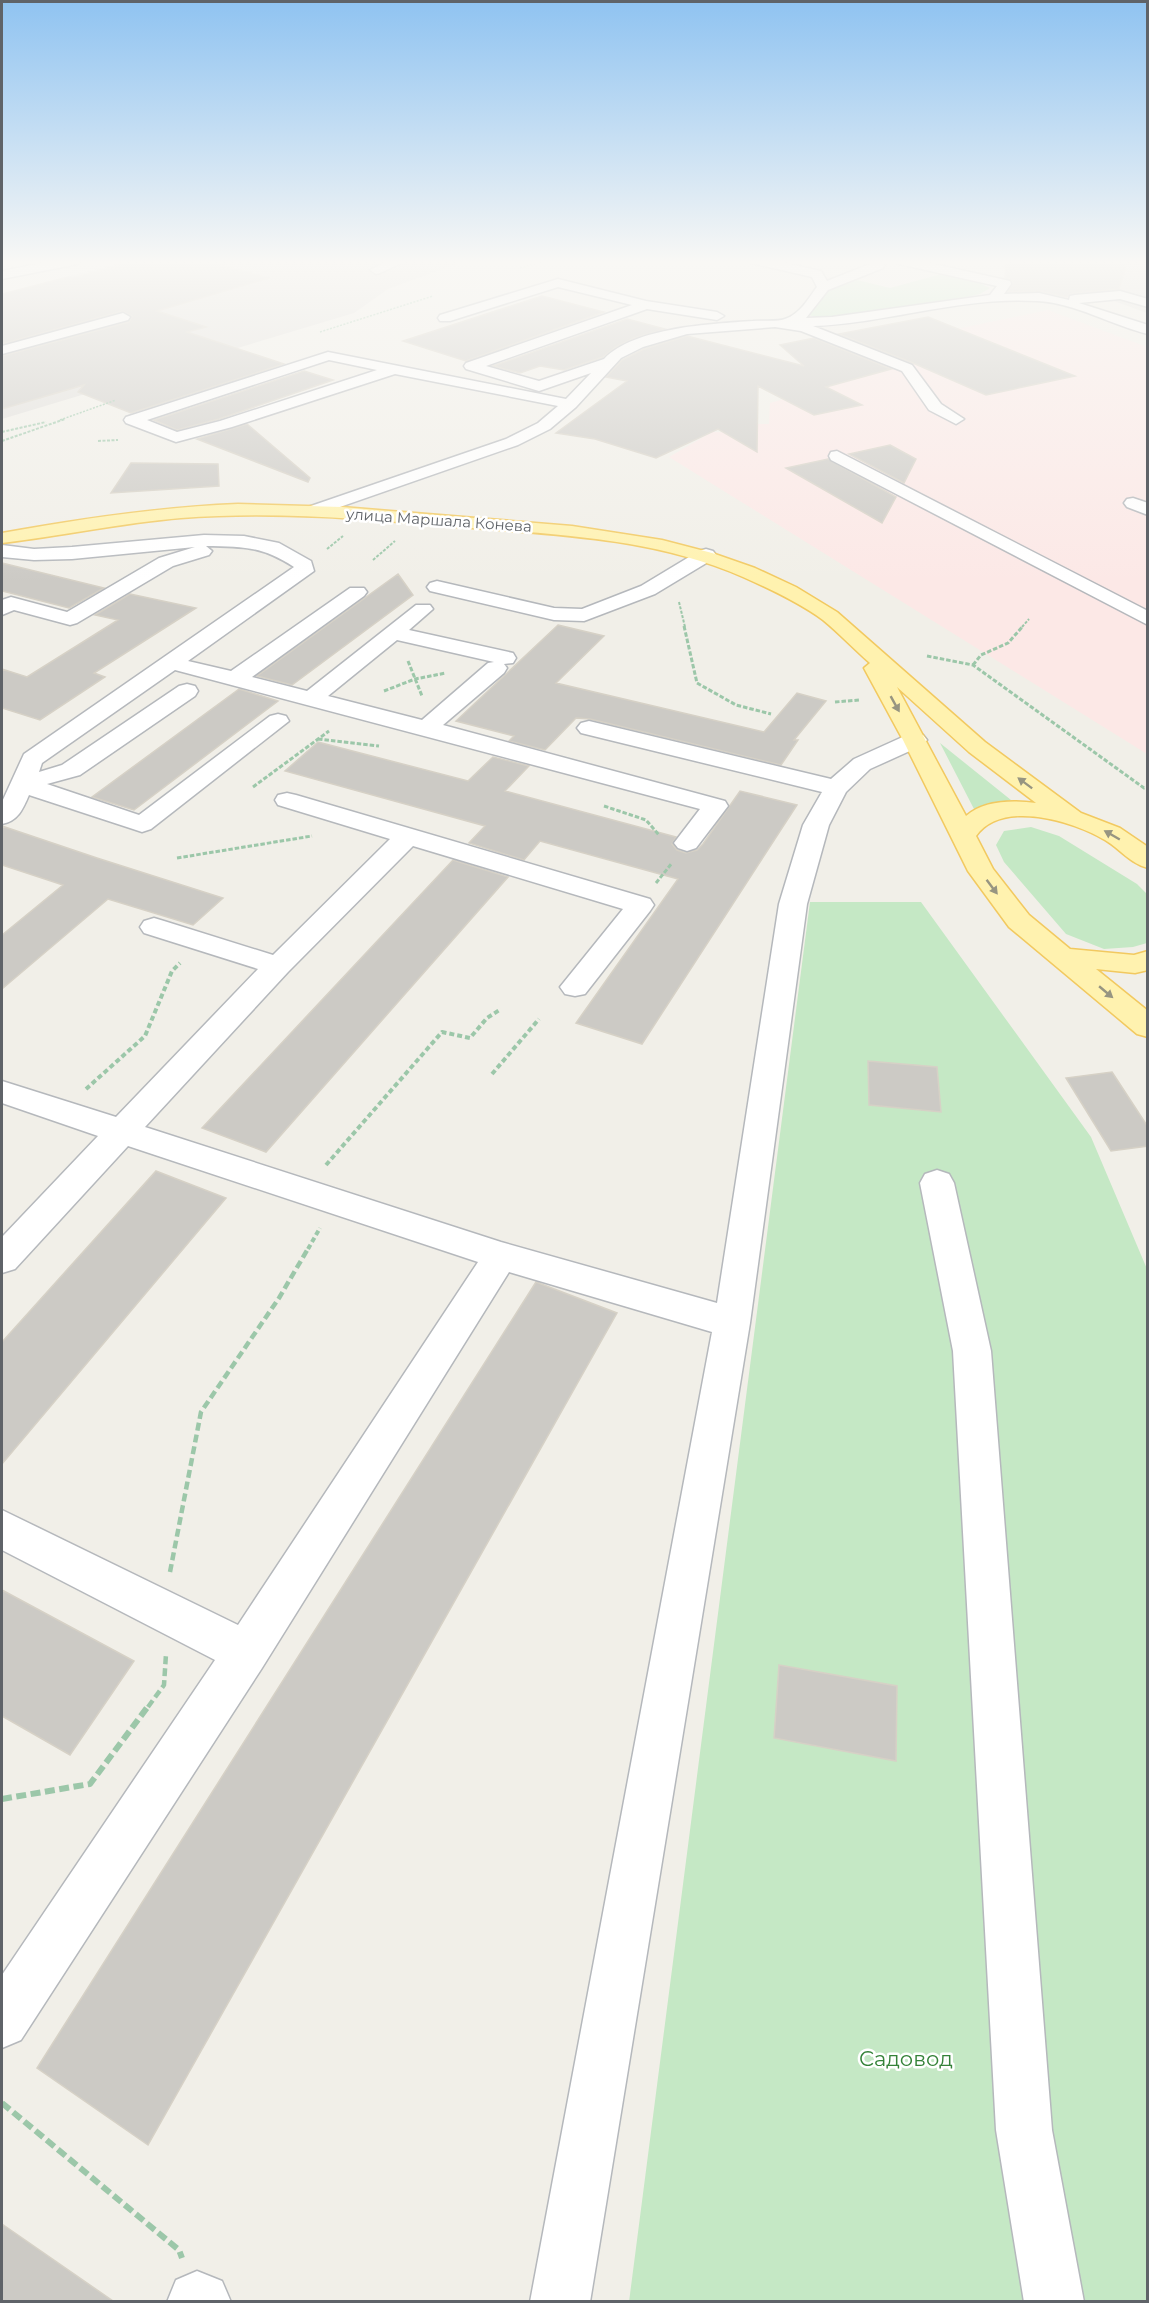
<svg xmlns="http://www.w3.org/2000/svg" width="1149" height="2303" font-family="Montserrat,sans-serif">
	<rect width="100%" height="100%" fill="#f1efe8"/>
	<!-- industrial -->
	<path fill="#e0deda" d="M130 260H467L388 289 354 313 2 419V294Z
		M1011 260H1147V313L1100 296 1054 294 1028 271 1003 268Z"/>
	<!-- medical -->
	<path fill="#fce8e6" d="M1048 310 1147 347V754L669 457 712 432 756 433 758 424H769L770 403 861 377 837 348 872 342 884 344Z"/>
	<!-- green -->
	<path fill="#c5e8c5" d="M945 273 971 279 990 288 980 294 930 305 828 320 808 315 825 288 853 279 890 288Z
		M940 743 1011 800 974 809Z
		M1031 827 1059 836 1137 884 1147 894V943L1133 947 1104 949 1066 934 1004 862 996 845 1004 831Z
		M810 902H921L1091 1137 1147 1269V2301L629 2302Z"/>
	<!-- building -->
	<path fill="#cccac5" stroke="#d6d1c6" stroke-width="1.5" d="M137 260H201L269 278 157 311 206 327 187 332 284 364 131 413 78 392 84 385 2 409V356L129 322 132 316 122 311 2 344V294L68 277 73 278Z
		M1006 260H1128L1119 289 1075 293 1070 294 1067 297 1039 291 1008 292 1013 283 1010 279 1005 278Z
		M542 296 604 312 466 361 403 341Z
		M928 317 1075 376 986 395 913 363 839 334Z
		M627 319 665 329 634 338 616 347 603 357 564 370 540 366 520 373 493 366Z
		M687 336 804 366 780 345 814 338 891 369 826 387 862 405 814 415 758 386 757 452 718 429 656 458 595 439 556 433 627 381 606 377 622 360 644 349Z
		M304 371 333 380 219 419 177 430 154 420Z
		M247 424 310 478 308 482 197 439Z
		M890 445 916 459 904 483 849 454Z
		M828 459 896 497 882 523 786 468Z
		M131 463 218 464 219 486 111 493Z
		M2 563 104 588 69 608 2 591Z
		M398 574 413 595 292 685 257 676Z
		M130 594 196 608 94 673 105 677 40 720 2 708V669L27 677 118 620 95 615Z
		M558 625 604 636 556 683 764 732 797 693 826 701 794 740H798L781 765 590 719 576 718 545 750 509 741 514 736 456 721Z
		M239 689 278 701 134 810 92 797Z
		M318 742 468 781 493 757 529 766 505 791 676 837 672 844 677 850 686 853 697 850 703 844 740 791 797 805 642 1044 576 1023 678 879 540 841 524 860 469 843 485 826 285 771Z
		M2 826 97 858 223 898 193 925 108 899 2 989V935L63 885 2 865Z
		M453 860 508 877 266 1152 202 1128Z
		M868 1061 937 1067 941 1112 869 1105Z
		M1112 1072 1148 1127V1146L1111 1151 1066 1078Z
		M156 1171 226 1198 2 1464V1342Z
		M536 1282 617 1313 148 2145 37 2068Z
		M2 1590 134 1661 70 1755 2 1716Z
		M779 1665 897 1686 896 1761 774 1738Z
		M2 2224 113 2301H2Z"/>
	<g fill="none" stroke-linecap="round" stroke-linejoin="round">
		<defs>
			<path id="minor" d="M58 260H84L78 264 2 279V271Z
				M390 260H408L380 273 376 274 370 270Z
				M749 260H772L821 271 827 281 875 262H883L885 265 883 268 828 290 806 318 832 317 990 295 997 286 899 264 893 260H916L1010 281 1011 284 1004 294 1039 293 1069 300 1070 296 1075 295 1120 291 1148 299V307L1120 299 1079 303 1148 325V334C1111 325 1076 303 1037 301 963 296 888 323 813 326L912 365 941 404 964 419 956 424 929 410 902 371 801 331 775 327 687 334 643 347 621 358 576 407 550 429 518 445 314 516 308 515 305 511 308 507 506 439 538 423 558 406 395 374 232 427 176 442 126 423 124 420 126 417 328 352 566 399 591 373 539 391 466 369 464 366 466 363 632 305 558 287 450 321H440L438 318 440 315 558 279 646 301 717 312 724 316 717 320 647 309 486 366 539 381 604 359C635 327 711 324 753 321 762 320 777 322 785 319 800 314 808 299 817 287L812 277 751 263ZM329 360 377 370 220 421 177 432 147 420Z
				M123 313 130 317 128 320 2 354V346Z
				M837 451 1148 611V625L831 460 829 456 831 452Z
				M1133 498 1148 503V515L1127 507 1124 503 1127 499Z
				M204 535 244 536 279 543 311 561 314 571 188 661 231 671 350 588H364L367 592 364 596 252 677 307 691 416 605H430L433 609 409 630 513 653 516 658 513 663 504 664 507 668 504 673 443 725 725 801 728 806 696 848 687 851 678 848 674 843 700 809 175 670 42 763 39 772 62 765 179 686 187 684 195 686 198 691 195 696 80 775 47 784 139 815 270 716 278 714 286 716 289 721 151 829 142 832 133 829 29 795C23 809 18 821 2 824V802L24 754 294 567C261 546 245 547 206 546L212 551 209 555 173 566 77 623 70 625 14 610 2 615V600L11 597 67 612 159 558 195 547 72 559 34 560 2 557V545L34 549 72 547ZM397 640 494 662 488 663 422 720 328 696Z
				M706 549 713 551 716 555 713 559 655 594 584 621 554 620 430 591 427 587 430 583 437 581 554 608 582 609 641 586 699 551Z
				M589 721 831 779 854 759 907 735 915 733 923 735 927 740 923 745 870 769 846 792 829 825 807 904 750 1323 590 2302H530L712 1332 509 1272 262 1668 21 2040 2 2048V1975L215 1660 2 1550V1510L238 1625 478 1262 128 1146 15 1269 2 1273V1237L98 1136 2 1103V1081L116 1117 258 969 144 933 140 927 144 921 154 918 164 921 273 955 390 839 278 805 275 800 278 795 287 793 296 795 650 899 654 905 650 911 585 994 575 996 565 994 560 987 623 909 413 846 288 972 145 1127 501 1242 717 1303 779 904 803 825 822 792 581 733 577 728 581 723Z
				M937 1170 949 1174 954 1183 991 1351 1052 2130 1084 2302H1024L996 2130 953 1351 920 1183 925 1174Z
				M197 2271 222 2281 231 2302H167L176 2280Z"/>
			<path id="major" d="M238 504 342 507 572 526 662 540 712 553 755 568 796 587 837 612 985 742 1081 813 1120 828 1148 847V868C1131 864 1120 849 1105 840 1073 821 1002 799 976 836L993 869 1029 915 1070 949 1134 955 1148 951V970L1135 973 1096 969 1148 1011V1037L1137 1034 1009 927 968 871 903 740 864 668 870 663C854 649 839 633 823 620 798 602 770 589 743 577 655 538 553 534 458 527 366 519 274 511 181 518 121 523 62 536 2 543V533C80 519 159 507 238 504ZM897 687 969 752 1036 803C1013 800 984 800 966 816Z"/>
		</defs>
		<!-- minor casing -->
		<use href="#minor" stroke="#b5b8bc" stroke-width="3"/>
		<!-- major casing -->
		<use href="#major" stroke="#f2c960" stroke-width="3"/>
		<!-- path-far5 -->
		<path stroke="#9cc7a9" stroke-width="1.5" stroke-dasharray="2 1.5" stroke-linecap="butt" d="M520 268 544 261
			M320 332 433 296
			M60 420 116 400"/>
		<!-- path-far4 -->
		<path stroke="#9cc7a9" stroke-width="2" stroke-dasharray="3 1.5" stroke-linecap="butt" d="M2 432 46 422
			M2 441 65 419
			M98 441 118 440
			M327 549 343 536
			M373 560 395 541
			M679 602 685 627
			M1022 627 1029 619"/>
		<!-- path-far3 -->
		<path stroke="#9cc7a9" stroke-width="3" stroke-dasharray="4.5 2" stroke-linecap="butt" d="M684 626 697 683 736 705 771 714
			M927 656 973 665 1144 788 1148 787
			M408 661 422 696
			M973 665 981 655 1008 643 1023 626
			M384 691 415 679 446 673
			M835 702 859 700
			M318 739 379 746
			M253 787 329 731
			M604 806 646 820 659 835
			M177 858 312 836
			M656 883 672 863"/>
		<!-- path-far2 -->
		<path stroke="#9cc7a9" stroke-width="4" stroke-dasharray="5 3" stroke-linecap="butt" d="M492 1074 539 1019
			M86 1089 145 1036 172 971 180 963
			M326 1165 442 1032 470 1038 487 1018 501 1009
			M308 1249 320 1228"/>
		<!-- path-far1 -->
		<path stroke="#9cc7a9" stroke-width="4.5" stroke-dasharray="8 4" stroke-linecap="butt" d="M170 1572 201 1412 279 1298 309 1247
			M148 1707 164 1685 166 1654"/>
		<!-- path -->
		<path stroke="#9cc7a9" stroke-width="6" stroke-dasharray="10 4.5" stroke-linecap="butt" d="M2 1799 90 1784 149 1705
			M2 2103 179 2250 182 2258"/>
		<!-- minor -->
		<use href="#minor" fill="#fff" fill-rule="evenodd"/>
		<!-- major -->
		<use href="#major" fill="#fff2af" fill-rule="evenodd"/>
	</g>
	<!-- one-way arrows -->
	<defs><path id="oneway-solid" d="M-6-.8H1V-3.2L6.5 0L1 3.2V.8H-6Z" transform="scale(1.5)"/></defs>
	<g fill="#979581">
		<use href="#oneway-solid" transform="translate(895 704) rotate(61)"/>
		<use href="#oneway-solid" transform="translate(1025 783) rotate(-143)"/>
		<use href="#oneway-solid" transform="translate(1112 835) rotate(-150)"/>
		<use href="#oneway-solid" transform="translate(992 887) rotate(53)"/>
		<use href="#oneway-solid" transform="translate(1106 992) rotate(40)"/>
	</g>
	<!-- sky -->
	<linearGradient id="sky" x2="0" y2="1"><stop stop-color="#8fc3f1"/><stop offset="0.45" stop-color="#f9f8f5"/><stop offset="1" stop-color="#f9f8f5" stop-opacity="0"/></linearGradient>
	<rect width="1149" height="583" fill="url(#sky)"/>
	<g text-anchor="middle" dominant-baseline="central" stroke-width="5" stroke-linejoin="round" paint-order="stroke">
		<!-- far-street labels -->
		<g font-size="15" fill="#5f6368" stroke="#fff">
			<text transform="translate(439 520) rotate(4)">улица Маршала Конева</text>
		</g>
		<!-- near-park labels -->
		<g font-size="21" fill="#348238" stroke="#fff">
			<text x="906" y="2058">Садовод</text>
		</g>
	</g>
	<!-- border -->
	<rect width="1149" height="2303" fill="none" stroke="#5f6368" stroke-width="6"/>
</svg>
